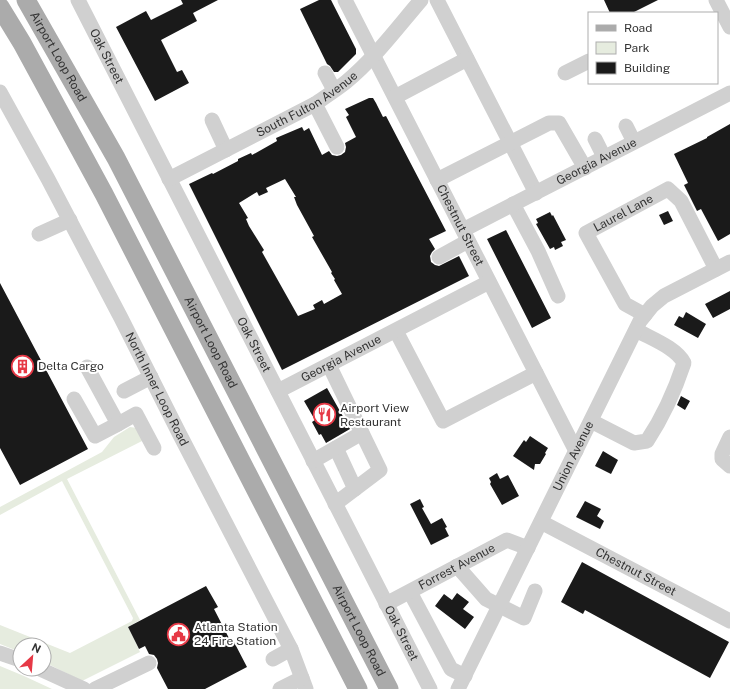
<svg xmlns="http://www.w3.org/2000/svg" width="730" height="689" font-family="'Public Sans',sans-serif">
	<rect width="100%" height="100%" fill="#fff"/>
	<!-- green -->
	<path fill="#e6ecdf" d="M130 427 137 428 144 440 67 479 140 620 128 627 140 652 82 681 44 662V645H20V652L0 644V625L70 653 132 621 133 618 62 481 0 515V507L102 452 114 437Z
		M0 666 24 676 52 689H0Z"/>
	<!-- building -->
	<path fill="#1a1a1a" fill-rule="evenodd" d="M181 0H218L193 13 197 21 161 40 177 72 182 70 189 83 155 101 116 27 146 11 151 20 183 4Z
		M319 0H331L356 49V54L338 72H334L330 66 327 64 300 9Z
		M604 0H658L632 13H610Z
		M369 98H373L376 103 383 117 386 116 446 231 429 239 435 249 432 252 430 256 431 262 435 265 439 266 459 256 469 276 282 370 189 184 212 173 213 174 238 161V159L251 153 252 155 277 141 276 138 302 127 304 131 309 128 322 155 329 151 332 155 337 156 341 155 345 152 346 147 345 143 356 137 346 117 349 115 345 109ZM285 179 296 197H294L297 205 314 236 312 237 332 272 331 273 335 279 334 280 342 294 324 304 322 300 313 305 315 309 298 316 262 252 264 250 249 226 246 219 248 218 239 203 257 192 259 196 268 192 266 188Z
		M730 124V234L718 241 701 209 697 211 684 185 688 183 674 154 707 138V137Z
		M668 211 673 221 664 225 659 215Z
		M550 212 552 216 553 215 566 240 561 242 563 246 555 250 554 247 550 249 536 224 538 223 536 219Z
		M506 230 551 318 532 328 487 239Z
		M0 283 88 449 20 485 0 448Z
		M730 291V309L713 318 705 304Z
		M686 312 706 324 698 338 674 325 679 316 683 318Z
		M327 388 350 429 326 443 321 434 319 435 312 422 315 420 304 401Z
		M681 396 690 401 685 410 677 405Z
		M530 436 548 448 545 453 546 454 540 464H535L534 470 513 456 524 440 526 442Z
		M603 451 618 460 611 474 595 466Z
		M497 473 500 479 508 475 519 496 502 505 490 484 491 482 489 478Z
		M420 499 424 507 422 508 431 524 442 518 447 527 445 528 449 536 431 545 410 504Z
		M585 501 601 509 597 516 604 521 600 529 576 517Z
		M582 562 729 642 710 678 585 610 583 614 561 602Z
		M206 586 218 607 214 609 232 644 234 642 247 667 205 689H168L157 668 158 663 157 659 154 655 149 654 145 646 139 649 128 627Z
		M457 593 469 602 463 609 474 617 465 629 435 606 444 594 452 600Z"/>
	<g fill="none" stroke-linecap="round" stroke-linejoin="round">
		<!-- minor -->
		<g stroke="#d0d0d0" stroke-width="15">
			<path id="s1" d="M78 0 430 689"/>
			<path id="s2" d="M345 0 576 451"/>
			<path d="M437 0 536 193"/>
			<path d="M716 0 730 27"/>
			<path d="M325 73 334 90"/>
			<path d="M565 73 589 61"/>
			<path id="s3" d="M0 92 48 179 121 318 180 435 291 649 306 689"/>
			<path d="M395 97 467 59"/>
			<path d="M315 104 337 147"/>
			<path d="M212 120 226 150"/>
			<path d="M626 126 634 142"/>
			<path d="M595 139 604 157"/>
			<path id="s4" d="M169 179 315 104C325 97 336 90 346 82 374 59 397 28 421 0"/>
			<path d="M437 180 549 123H559L585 168"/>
			<path d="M513 204 538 251 558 296"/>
			<path id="s5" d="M463 230 730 93"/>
			<path d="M39 234 70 220"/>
			<path d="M439 257 468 241"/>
			<path id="s6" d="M645 315 625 304 586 233 668 189 681 201 716 269"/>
			<path d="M396 331 443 421 536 373"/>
			<path d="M329 365 380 470 335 504"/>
			<path d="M87 367 118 424 136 414 154 448"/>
			<path d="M124 391 151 377"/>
			<path id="s7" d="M278 391 489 282"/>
			<path d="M74 399 95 436 118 424"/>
			<path d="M591 421 634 443 647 441C663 417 675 390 684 363 677 348 650 338 636 330"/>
			<path d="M730 437 722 454V459L730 466"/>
			<path d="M336 448 355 489"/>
			<path d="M313 461 362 433"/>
			<path id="s8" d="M541 522 730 621"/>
			<path d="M457 566 486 599 524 618 535 591"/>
			<path d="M410 592 451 669 465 676"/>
			<path id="s9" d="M386 604 507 540 528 548"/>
			<path d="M0 653 20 660"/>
			<path d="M273 659 291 649"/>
			<path d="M40 669 84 689"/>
			<path d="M95 689 149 663"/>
			<path d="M280 689 302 678"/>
			<path id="s10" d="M458 689 640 321 652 306 664 296 730 262"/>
		</g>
		<!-- major -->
		<g stroke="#ababab" stroke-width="19">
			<path id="s11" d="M26 0 116 158 389 689"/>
			<path d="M0 7 22 43 104 194 358 689"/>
		</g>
	</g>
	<!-- icons -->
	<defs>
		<symbol id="building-ring" viewBox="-11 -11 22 22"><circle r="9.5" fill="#fff" stroke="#e63946" stroke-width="1.5"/><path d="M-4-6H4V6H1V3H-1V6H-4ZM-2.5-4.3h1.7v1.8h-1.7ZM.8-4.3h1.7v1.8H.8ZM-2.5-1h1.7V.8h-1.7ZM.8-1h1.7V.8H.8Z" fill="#e63946"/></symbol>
		<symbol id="restaurant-ring" viewBox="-11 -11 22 22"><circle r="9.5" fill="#fff" stroke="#e63946" stroke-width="1.5"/><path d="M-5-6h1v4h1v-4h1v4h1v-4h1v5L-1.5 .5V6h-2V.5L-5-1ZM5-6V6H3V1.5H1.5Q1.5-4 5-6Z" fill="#e63946"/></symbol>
		<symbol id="civic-ring" viewBox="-11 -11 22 22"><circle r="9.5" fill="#fff" stroke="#e63946" stroke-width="1.5"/><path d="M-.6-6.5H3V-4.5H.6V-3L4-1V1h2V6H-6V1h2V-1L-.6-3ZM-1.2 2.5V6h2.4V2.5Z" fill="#e63946"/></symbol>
	</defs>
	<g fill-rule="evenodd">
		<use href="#building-ring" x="10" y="354" width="25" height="25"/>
		<use href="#restaurant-ring" x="312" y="402" width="25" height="25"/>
		<use href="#civic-ring" x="166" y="622" width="25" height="25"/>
	</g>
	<g text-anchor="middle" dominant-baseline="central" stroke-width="4" stroke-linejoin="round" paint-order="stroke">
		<!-- street labels -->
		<g font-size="12" fill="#333" stroke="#fff">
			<text stroke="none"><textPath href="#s1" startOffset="63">Oak Street</textPath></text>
			<text stroke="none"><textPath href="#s11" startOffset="65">Airport Loop Road</textPath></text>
			<text stroke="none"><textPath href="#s4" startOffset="157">South Fulton Avenue</textPath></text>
			<text stroke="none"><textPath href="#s5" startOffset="150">Georgia Avenue</textPath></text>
			<text stroke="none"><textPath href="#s6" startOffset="146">Laurel Lane</textPath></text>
			<text stroke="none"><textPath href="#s2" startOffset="253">Chestnut Street</textPath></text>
			<text stroke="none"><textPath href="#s11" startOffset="389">Airport Loop Road</textPath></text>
			<text stroke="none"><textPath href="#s1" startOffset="387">Oak Street</textPath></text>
			<text stroke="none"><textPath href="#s7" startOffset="71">Georgia Avenue</textPath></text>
			<text stroke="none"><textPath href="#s3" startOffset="336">North Inner Loop Road</textPath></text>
			<text stroke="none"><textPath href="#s10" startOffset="260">Union Avenue</textPath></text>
			<text stroke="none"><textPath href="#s9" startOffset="80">Forrest Avenue</textPath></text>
			<text stroke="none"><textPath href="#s8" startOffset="107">Chestnut Street</textPath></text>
			<text stroke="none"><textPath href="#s11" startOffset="713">Airport Loop Road</textPath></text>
			<text stroke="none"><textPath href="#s1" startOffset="711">Oak Street</textPath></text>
		</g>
		<!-- poi labels -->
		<g font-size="12" fill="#333" stroke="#fff" text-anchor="start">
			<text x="38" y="366">Delta Cargo</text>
			<text x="340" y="408">Airport View<tspan x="340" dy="14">Restaurant</tspan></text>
			<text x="194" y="627">Atlanta Station<tspan x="194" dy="14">24 Fire Station</tspan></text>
		</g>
	</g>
	<!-- legend -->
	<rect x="588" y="12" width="130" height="72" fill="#ffffff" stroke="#adadad"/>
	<rect x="596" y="25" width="20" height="6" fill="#ababab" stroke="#adadad"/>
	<text x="624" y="32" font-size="12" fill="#333333">Road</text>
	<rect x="596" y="42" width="20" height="12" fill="#e6ecdf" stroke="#adadad"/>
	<text x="624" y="52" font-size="12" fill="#333333">Park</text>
	<rect x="596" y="62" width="20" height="12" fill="#1a1a1a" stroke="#adadad"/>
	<text x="624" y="72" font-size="12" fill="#333333">Building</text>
	<!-- north arrow -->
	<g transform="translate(32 657) rotate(26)"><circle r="19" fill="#ffffff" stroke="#adadad"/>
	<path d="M0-3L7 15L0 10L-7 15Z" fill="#e63946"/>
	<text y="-6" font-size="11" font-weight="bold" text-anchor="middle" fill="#333333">N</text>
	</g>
</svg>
